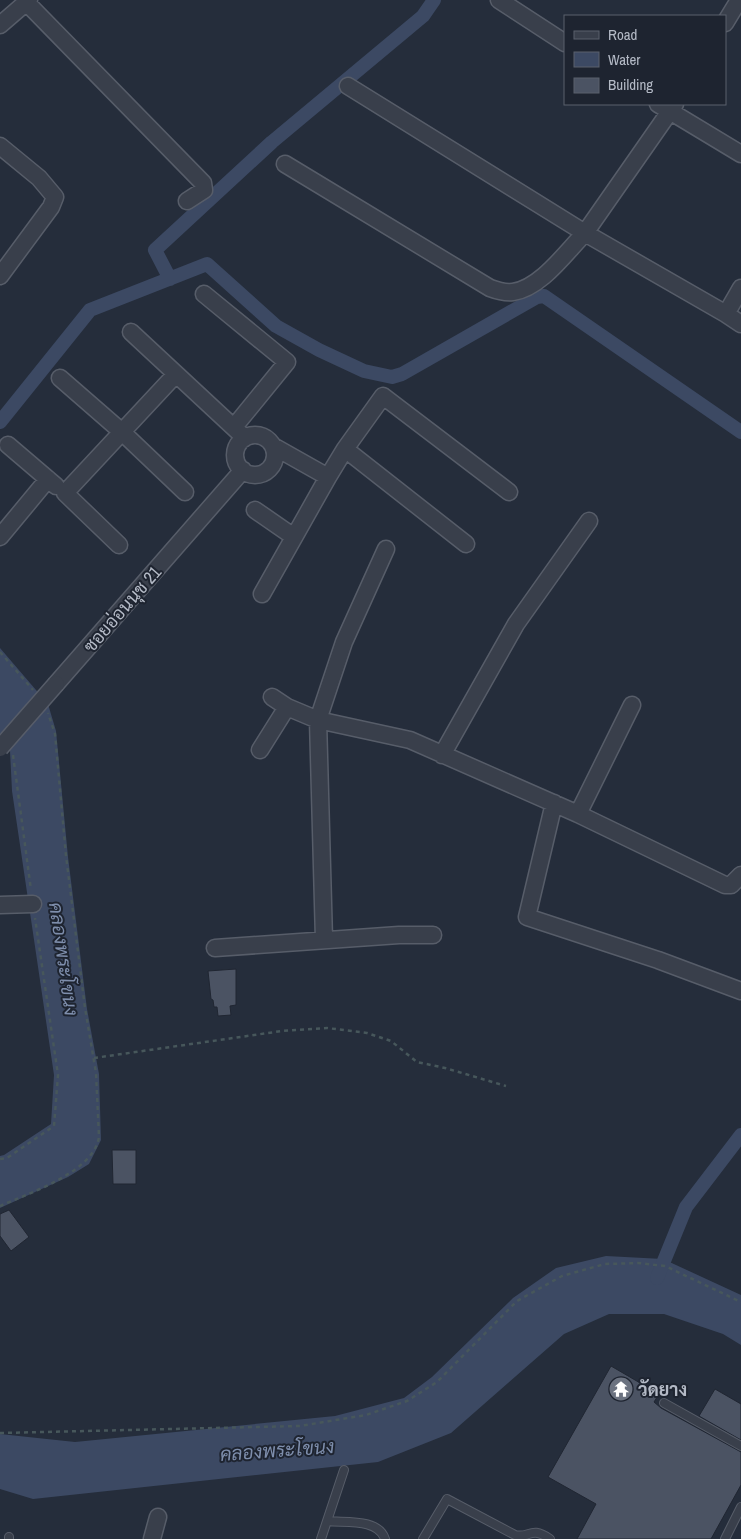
<svg xmlns="http://www.w3.org/2000/svg" width="741" height="1539" font-family="'Archivo Narrow',Sarabun,sans-serif">
  <style>
    .water { fill: #3c4963 }
    .lines { fill: none; stroke-linecap: round; stroke-linejoin: round }
    .canal { stroke: #3c4963; stroke-width: 14 }
    .building { fill: #4b5363; stroke: #202632 }
    .lane-casing { stroke: #575d69; stroke-width: 10 }
    .street-casing { stroke: #575d69; stroke-width: 19 }
    .path { stroke: #47575b; stroke-width: 2.5; stroke-dasharray: 4 4; stroke-linecap: butt }
    .lane { stroke: #393f4b; stroke-width: 8 }
    .street { stroke: #393f4b; stroke-width: 16 }
    .street-bridge-casing { stroke: #575d69; stroke-width: 19; stroke-linecap: butt }
    .street-bridge { stroke: #393f4b; stroke-width: 16 }
    .labels { text-anchor: middle; dominant-baseline: central; stroke-width: 4; stroke-linejoin: round; paint-order: stroke }
    .street-label { font-size: 18px; fill: #b4bac6; stroke: #1e2430 }
    .poi-label { font-size: 18px; font-weight: bold; fill: #b4bac6; stroke: #1e2430; text-anchor: start }
    .water-label { font-size: 19px; font-style: italic; fill: #7e8eac; stroke: #1e2430 }
  </style>
  <rect width="100%" height="100%" fill="#252d3b"/>
  <path class="water" d="M0 648 48 704 56 731 68 857 87 1009 99 1074 101 1140 89 1164 68 1177 0 1208V1156L4 1155 51 1124 54 1075 12 791 10 751 0 735Z
    M606 1256 663 1259 741 1295V1345L723 1334 664 1314H609L564 1334 451 1433 378 1462 33 1499 0 1489V1434L75 1442 335 1416 404 1398 432 1377 513 1298 556 1268Z"/>
  <g class="lines">
    <path class="canal" d="M170 279 155 250 272 142 423 16 434 0
      M0 422 90 310 207 264 276 326 319 350 364 371 392 377 402 374 537 297 544 296 741 432
      M657 1278 686 1207 741 1135"/>
  </g>
  <path class="building" d="M236 969V1005L230 1006 231 1015 218 1016 217 1007H214L213 1000 211 999 208 971Z
    M112 1150H136V1184H113Z
    M9 1210 29 1237 11 1251 0 1236V1214Z
    M611 1366 659 1394 654 1402 661 1408 741 1452V1485L711 1539H577L596 1504 548 1477Z
    M715 1389 741 1404V1440L699 1416Z"/>
  <g class="lines">
    <defs>
      <path id="lane" d="M664 1403 741 1446
        M328 1521C345 1523 378 1518 385 1539
        M9 1537V1539
        M321 1539 344 1470
        M423 1539 447 1499 515 1535C530 1539 530 1525 550 1539
        M725 1539 741 1507"/>
      <path id="street" d="M499 0 565 43
        M26 2 203 183 204 190 187 201
        M725 23 739 0
        M0 25 29 0
        M348 86 585 233 675 104
        M658 104 741 154
        M0 146 39 178 55 197 51 207 0 276
        M285 164 490 288C498 291 505 293 513 292 541 288 566 252 585 233L726 314 741 324
        M204 294 287 362 234 427
        M726 314 741 288
        M131 332 245 438
        M60 378 122 432 185 492
        M235 455a20 20 0 1 1 40 0a20 20 0 1 1-40 0Z
        M8 445 56 486
        M273 446 328 477 345 449 383 396 509 492
        M345 449 466 544
        M255 510 294 537
        M0 537 48 479
        M119 545 65 493 176 374
        M262 594 328 477
        M56 684 243 470
        M272 697 287 707 318 720 410 740 578 814 725 885H731L741 875
        M260 750 287 707
        M442 755 516 624 589 521
        M554 803 527 917 658 960 741 991
        M578 814 632 705
        M0 905 33 904
        M324 940 318 720 344 642 386 549
        M215 948 399 935H433
        M152 1539 158 1517"/>
    </defs>
    <use href="#lane" class="lane-casing"/>
    <use href="#street" class="street-casing"/>
    <path class="path" d="M0 652 33 690
      M13 755 31 890
      M94 1058 282 1031 327 1028 367 1033 391 1041 417 1062 445 1068 506 1086
      M0 1159 7 1158 54 1126 58 1075 35 918
      M0 1206C29 1193 94 1172 99 1137L96 1073 85 1008 66 856 55 734 48 713
      M0 1433 300 1426 366 1415 407 1401 437 1382 517 1301 562 1276 605 1264 638 1263 665 1266 741 1302"/>
    <use href="#lane" class="lane"/>
    <use href="#street" class="street"/>
    <defs>
      <path id="street-bridge" d="M0 748 56 684"/>
    </defs>
    <use href="#street-bridge" class="street-bridge-casing"/>
    <use href="#street-bridge" class="street-bridge"/>
  </g>
  <defs>
    <symbol id="temple-disc" viewBox="-11 -11 22 22"><circle r="9.5" fill="#6b7280" stroke="#1e2430"/><path d="M0-6L5-2H3V0L6.5 2.5H4V6H1.5V3h-3V6H-4V2.5H-6.5L-3 0V-2H-5Z" fill="#fff"/></symbol>
  </defs>
  <g fill-rule="evenodd">
    <use href="#temple-disc" x="607" y="1375" width="28" height="28"/>
  </g>
  <g class="labels">
    <g class="street-label">
      <text transform="translate(122 609) rotate(-49)">ซอยอ่อนนุช 21</text>
    </g>
    <g class="poi-label">
      <text x="638" y="1389">วัดยาง</text>
    </g>
    <g class="water-label">
      <text transform="translate(64 959) rotate(82)">คลองพระโขนง</text>
      <text transform="translate(277 1450) rotate(-4)">คลองพระโขนง</text>
    </g>
  </g>
  <rect x="564" y="15" width="162" height="90" fill="#1e2430" stroke="#5a606c"/>
  <rect x="574" y="31" width="25" height="8" fill="#393f4b" stroke="#5a606c"/>
  <text x="608" y="40" font-size="15" fill="#b4bac6">Road</text>
  <rect x="574" y="52" width="25" height="15" fill="#3c4963" stroke="#5a606c"/>
  <text x="608" y="65" font-size="15" fill="#b4bac6">Water</text>
  <rect x="574" y="78" width="25" height="15" fill="#4b5363" stroke="#5a606c"/>
  <text x="608" y="90" font-size="15" fill="#b4bac6">Building</text>
</svg>
